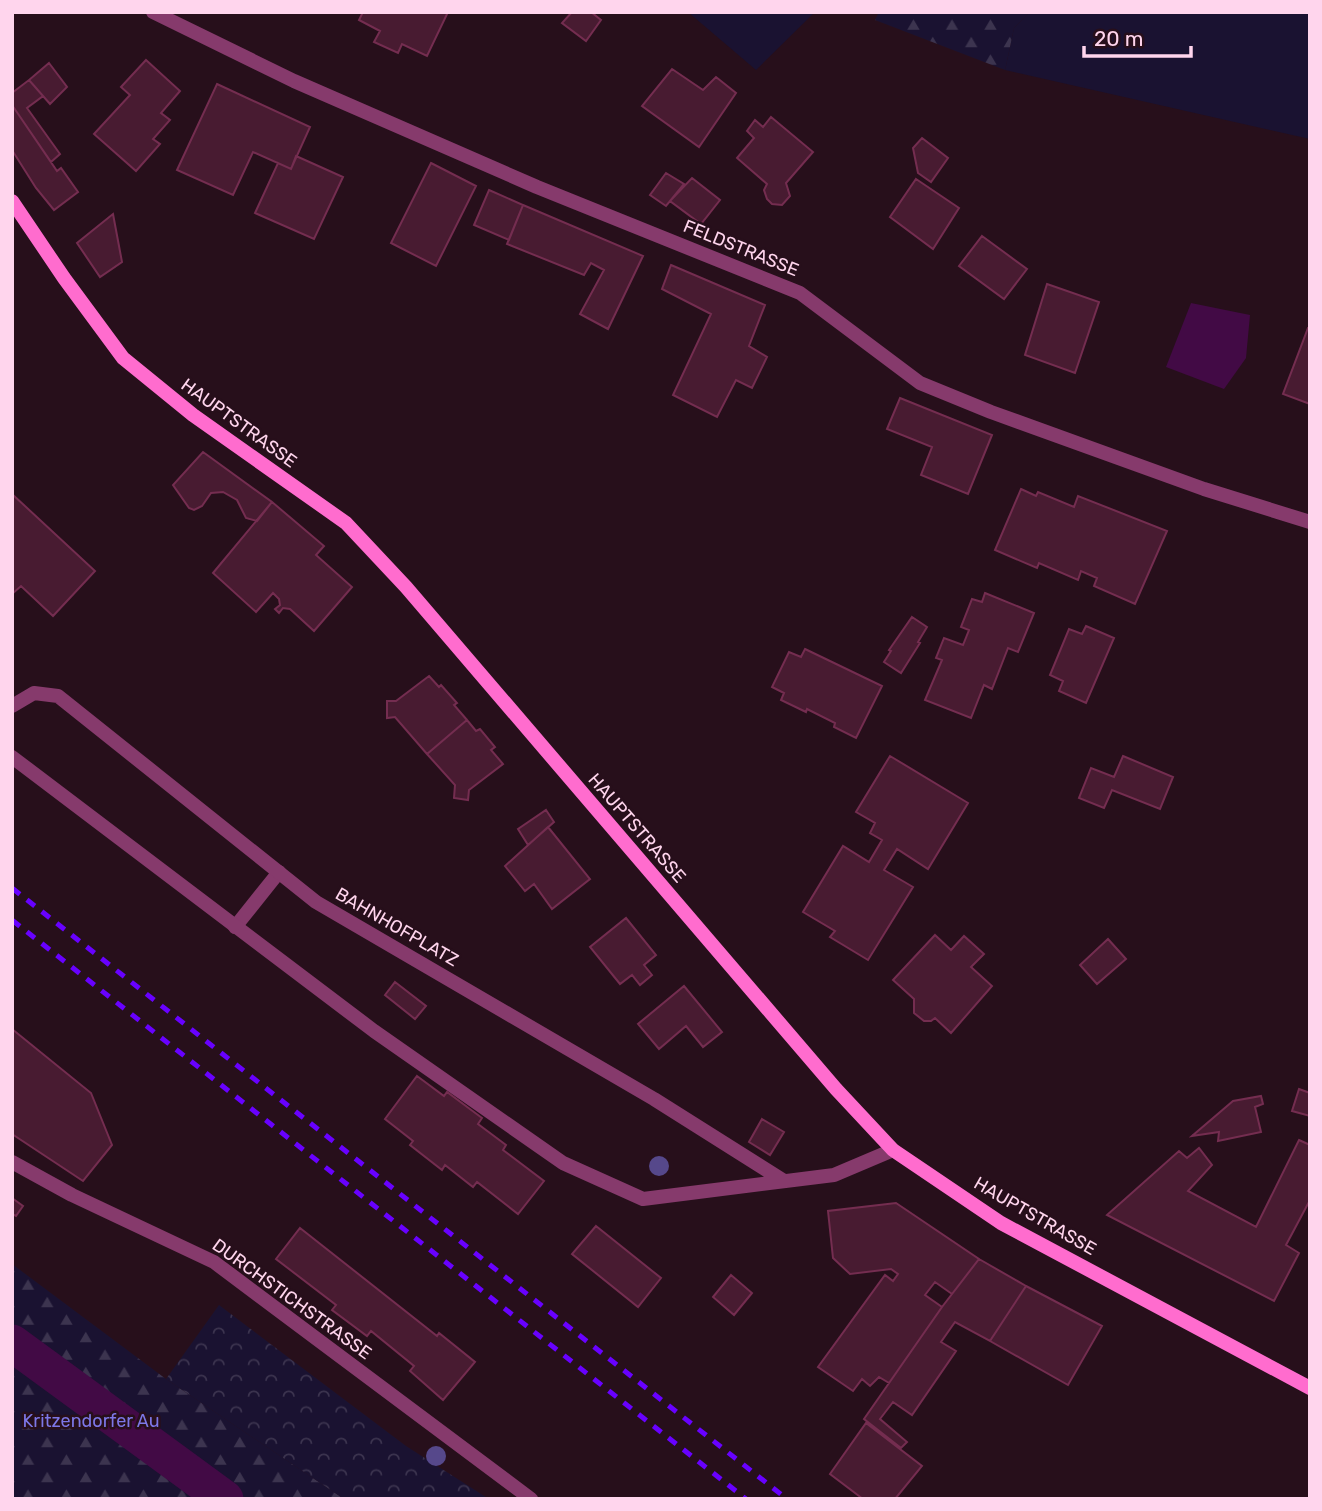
<svg xmlns="http://www.w3.org/2000/svg" width="1322" height="1511" font-family="Rubik,sans-serif">
  <style>
    .grass { fill: #1a1231 }
    .forest { fill: url(#forest-firs) }
    .park { fill: url(#park-crowns) }
    .water { fill: #420a45 }
    .lines { fill: none; stroke-linecap: round; stroke-linejoin: round }
    .canal { stroke: #420a45; stroke-width: 37 }
    .building { fill: #481b31; stroke: #742d50; stroke-width: 2 }
    .lane { stroke: #863a6c; stroke-width: 14 }
    .street { stroke: #863a6c; stroke-width: 14 }
    .secondary { stroke: #ff6cce; stroke-width: 14 }
    .rail { stroke: #6801ff; stroke-width: 5; stroke-dasharray: 10 9; stroke-linecap: butt }
    .tree { fill: #56488b }
    .labels { text-anchor: middle; dominant-baseline: central; stroke-width: 5; stroke-linejoin: round; paint-order: stroke }
    .street-label { font-size: 18px; fill: #ffd5ed; stroke: #270f1b }
    .park-label { font-size: 18px; fill: #7d77e6; stroke: #270f1b }
  </style>
  <defs>
    <pattern id="forest-firs" width="22" height="20" patternUnits="userSpaceOnUse" patternTransform="scale(1.75)"><rect width="22" height="20" fill="#1a1231"/><path d="M5 1l3.5 6h-7zM16 11l3.5 6h-7z" fill="#3c344f"/></pattern>
    <pattern id="park-crowns" width="20" height="18" patternUnits="userSpaceOnUse" patternTransform="scale(1.75)"><rect width="20" height="18" fill="#1a1231"/><path d="M2 6a3 3 0 1 1 6 0M12 15a3 3 0 1 1 6 0" fill="none" stroke="#3c344f"/></pattern>
  </defs>
  <rect width="100%" height="100%" fill="#270f1b"/>
  <path class="grass" d="M688 12H815L756 70Z
    M1030 12H1310V139L1005 70 1014 28Z"/>
  <path class="forest" d="M879 12H1030L1014 28 1005 70 875 20Z
    M12 1264 166 1379 344 1499H12Z"/>
  <path class="park" d="M219 1305 406 1446 489 1499H344L166 1379Z"/>
  <path class="water" d="M1191 303 1250 315 1246 358 1224 389 1166 367Z"/>
  <g class="lines">
    <path class="canal" d="M12 1343 225 1499"/>
  </g>
  <path class="building" d="M363 12H448L427 56 402 44 398 53 374 42 380 31 359 20Z
    M572 12H591L601 20 586 41 562 23Z
    M146 60 180 91 161 113 170 120 153 139 160 144 136 171 94 134 130 95 121 87Z
    M49 63 67 87 50 104 29 80Z
    M672 69 703 90 716 77 736 93 699 147 642 106Z
    M29 80 43 96 27 108 60 154 51 162 12 105V93Z
    M217 84 310 127 291 169 253 152 233 195 177 170Z
    M12 105 57 171 61 168 78 192 54 210 36 188 12 150Z
    M771 117 813 152 786 183 790 196 782 205 772 204 767 199 764 190 767 184 737 158 754 138 747 131 755 120 763 127Z
    M922 138 948 158 931 182 918 173 913 148Z
    M296 156 343 177 314 239 255 213 278 163 291 169Z
    M431 163 476 186 436 266 391 243Z
    M666 173 684 184 666 206 650 195Z
    M692 178 720 200 701 224 670 201Z
    M916 179 959 208 933 249 890 217Z
    M489 190 523 205 509 240 474 225Z
    M523 205 643 256 608 329 580 314 604 270 591 263 584 275 507 244Z
    M113 214 122 262 100 277 77 243Z
    M982 236 1027 269 1004 299 959 266Z
    M671 265 765 305 749 346 767 357 752 388 736 380 717 417 673 395 711 314 662 289Z
    M1047 284 1099 302 1075 373 1025 355Z
    M1308 328H1310V404L1283 394Z
    M900 398 992 435 968 494 921 475 932 447 887 429Z
    M203 452 272 502 257 521 246 518 237 500 223 492 211 493 202 506 194 510 189 508 173 485Z
    M1021 489 1036 496 1038 492 1074 507 1078 496 1167 531 1135 604 1094 586 1097 578 1081 571 1078 580 1039 563 1037 568 995 550Z
    M12 494 95 571 53 616 21 586 12 594Z
    M272 502 324 546 316 555 352 587 314 631 290 609 283 608 279 613 275 609 280 605 279 599 273 593 256 612 213 573Z
    M985 593 1034 613 1018 652 1008 648 992 689 984 685 971 718 925 700 942 660 936 658 944 638 963 645 969 630 961 627 972 599 982 602Z
    M912 617 927 627 918 642 920 643 901 673 884 662 891 651 889 650Z
    M1086 626 1114 638 1086 703 1059 691 1063 681 1050 675 1069 629 1082 634Z
    M805 649 882 686 856 738 834 727 835 723 807 709 806 712 781 700 784 693 772 687 789 652 801 657Z
    M429 676 439 687 441 685 457 703 454 705 467 720 427 754 395 717 387 718V701H396Z
    M467 720 476 731 480 729 495 747 491 750 503 764 469 790 468 800 454 798 455 785 427 754Z
    M890 756 968 803 928 869 897 849 884 870 913 887 868 960 830 937 835 931 803 912 843 846 869 862 882 840 870 833 875 823 856 812Z
    M1123 756 1173 777 1160 809 1112 790 1104 808 1079 798 1091 768 1114 777Z
    M546 810 554 822 528 845 518 829Z
    M548 827 590 879 552 909 534 884 525 891 505 866Z
    M626 918 656 955 644 965 652 975 640 985 632 975 620 984 590 947Z
    M935 935 951 950 964 936 984 954 971 967 992 986 951 1033 935 1018 931 1021H924L914 1013V999L893 980Z
    M1108 939 1126 959 1097 984 1080 965Z
    M395 982 426 1006 415 1019 385 995Z
    M684 986 722 1032 703 1047 686 1026 659 1049 638 1024Z
    M12 1029 91 1093 112 1145 83 1181 12 1134Z
    M417 1076 444 1096 447 1092 482 1118 478 1124 506 1145 503 1150 544 1181 518 1214 477 1182 473 1187 445 1165 442 1170 410 1145 413 1141 385 1119Z
    M1299 1089 1310 1093V1116L1292 1111Z
    M1261 1096 1263 1104 1255 1107 1261 1132 1218 1141 1219 1132 1192 1136 1233 1101Z
    M762 1119 784 1132 770 1155 749 1142Z
    M1299 1140 1310 1145V1200L1286 1245 1299 1253 1274 1301 1107 1215 1179 1151 1187 1158 1199 1148 1212 1165 1188 1191 1256 1227Z
    M12 1198 23 1206 16 1216 12 1214Z
    M896 1203 979 1259 952 1294 935 1282 925 1295 942 1307 889 1383 879 1377 870 1386 862 1379 853 1391 818 1367 885 1275 893 1281 898 1274 891 1269 850 1274 833 1258 828 1211Z
    M596 1226 661 1278 638 1307 572 1254Z
    M300 1228 437 1336 439 1333 475 1362 443 1400 410 1371 414 1366 371 1331 367 1336 332 1310 336 1305 276 1259Z
    M979 1259 1026 1286 990 1341 955 1322 941 1342 956 1351 912 1415 893 1402 880 1419 907 1442 901 1448 864 1419 942 1307Z
    M731 1275 752 1293 734 1315 713 1297Z
    M1026 1286 1102 1326 1068 1385 990 1341Z
    M866 1423 922 1466 895 1499H863L830 1474Z"/>
  <g class="lines">
    <path class="lane" d="M235 927 279 872"/>
    <path class="street" d="M153 12 294 81 537 187 800 293 920 383 991 412 1204 489 1310 522
      M12 706 34 693 58 696 316 902 654 1099 784 1181
      M12 757 374 1031 563 1163 643 1199 834 1175 893 1150
      M12 1162 72 1195 214 1262 531 1499"/>
    <path class="secondary" d="M12 201 64 278 123 358 193 415 346 523 406 587 836 1089 893 1150 1001 1223 1310 1388"/>
    <path class="rail" d="M12 888 787 1499
      M12 920 746 1499"/>
  </g>
  <g class="tree">
    <circle cx="659" cy="1166" r="10"/>
    <circle cx="436" cy="1456" r="10"/>
  </g>
  <g class="labels">
    <g class="street-label">
      <text transform="translate(741 248) rotate(22)">FELDSTRASSE</text>
      <text transform="translate(239 423) rotate(36)">HAUPTSTRASSE</text>
      <text transform="translate(637 828) rotate(49)">HAUPTSTRASSE</text>
      <text transform="translate(397 927) rotate(30)">BAHNHOFPLATZ</text>
      <text transform="translate(1035 1216) rotate(30)">HAUPTSTRASSE</text>
      <text transform="translate(292 1299) rotate(36)">DURCHSTICHSTRASSE</text>
    </g>
    <g class="park-label">
      <text x="91" y="1421">Kritzendorfer Au</text>
    </g>
  </g>
  <rect width="1322" height="1511" fill="none" stroke="#ffd5ed" stroke-width="28"/>
  <path d="M1084 46v10h107v-10" fill="none" stroke="#ffd5ed" stroke-width="3.5"/>
  <text x="1094" y="46" font-size="21" fill="#ffd5ed" stroke="#270f1b" stroke-width="5" paint-order="stroke">20 m</text>
</svg>
